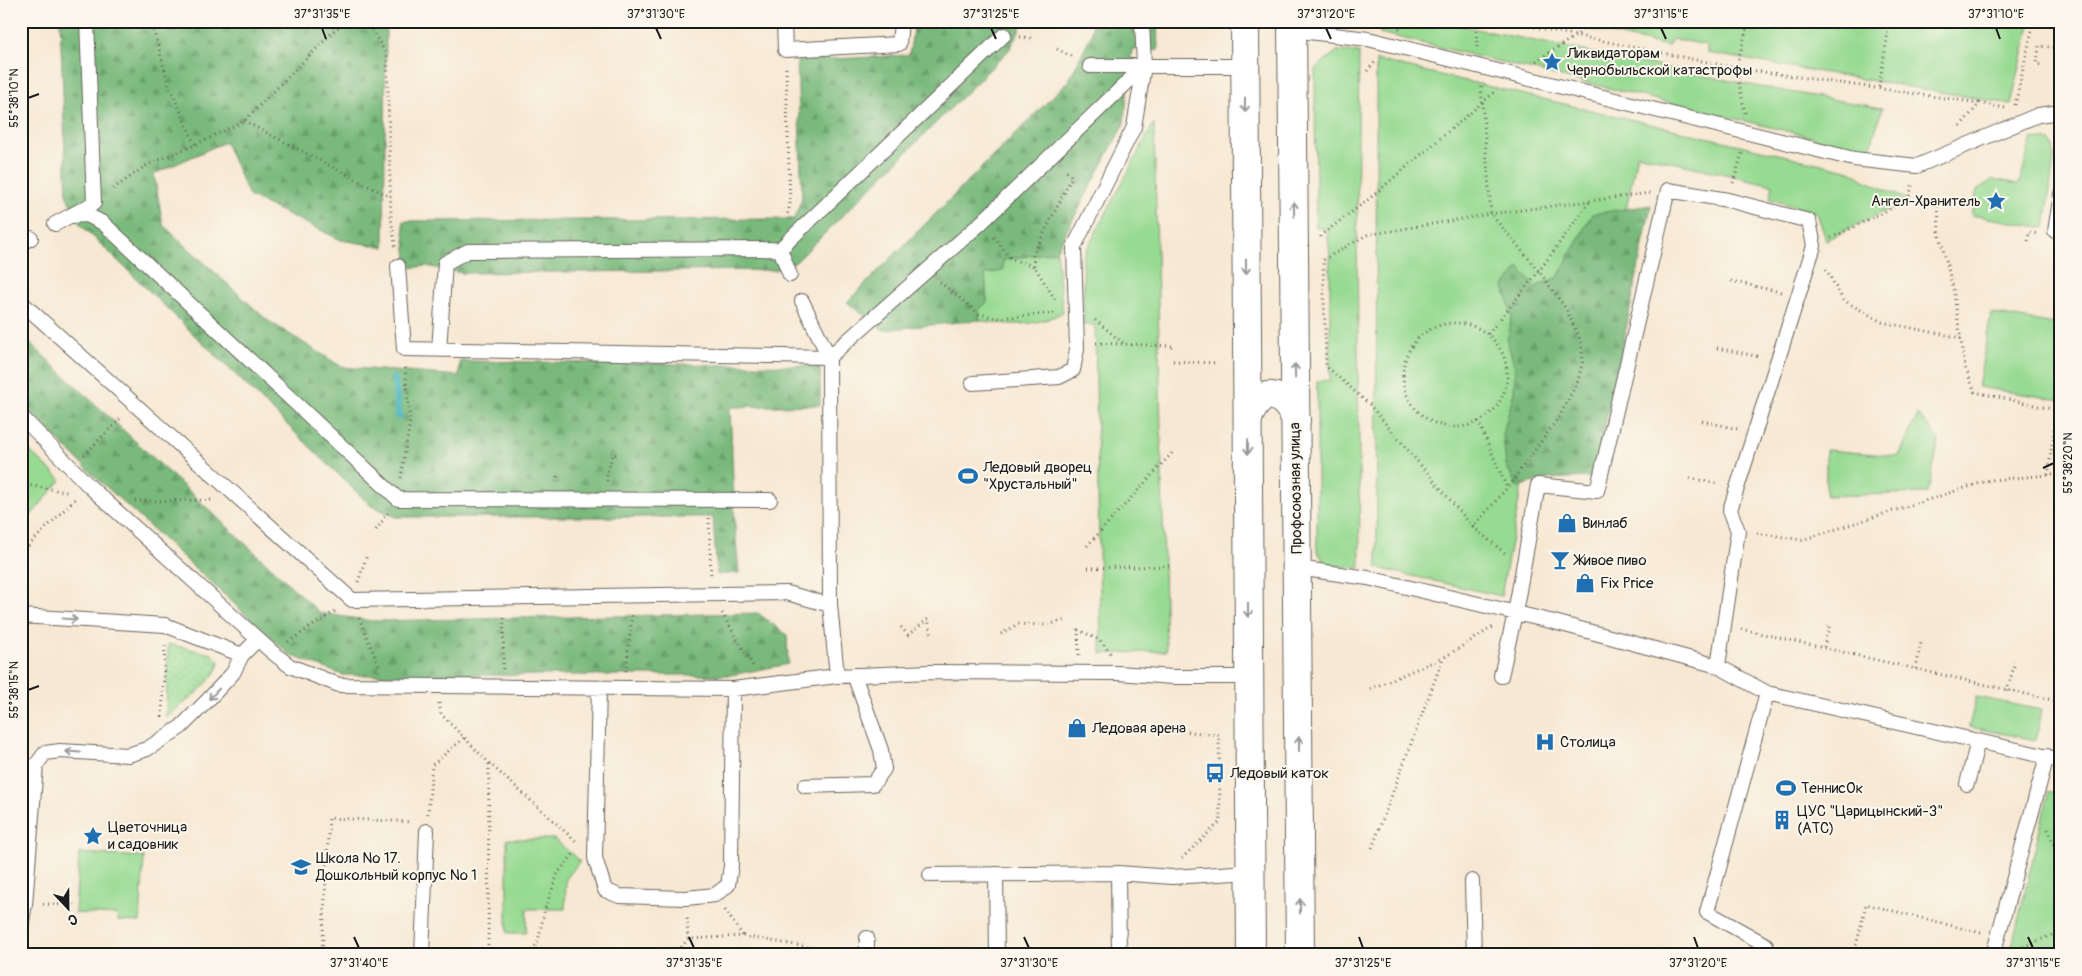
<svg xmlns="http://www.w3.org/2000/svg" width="2082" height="976" font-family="Pangolin,sans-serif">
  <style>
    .green { fill: #97da92; stroke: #5a7b57 }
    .forest { fill: url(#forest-firs); stroke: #4a6b4c }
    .garden { fill: url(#garden-dots); stroke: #5a7b57 }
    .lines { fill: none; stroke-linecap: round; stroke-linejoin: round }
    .stream { stroke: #47b6c0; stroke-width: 7 }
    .lane-casing { stroke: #69635c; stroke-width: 16 }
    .street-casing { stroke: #69635c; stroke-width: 30 }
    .primary-casing { stroke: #69635c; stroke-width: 30 }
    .path { stroke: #69635c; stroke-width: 3; stroke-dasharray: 1 4; stroke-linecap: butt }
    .lane { stroke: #fff; stroke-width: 14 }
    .street { stroke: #fff; stroke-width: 28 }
    .primary { stroke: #fff; stroke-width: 28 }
    .oneway { stroke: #999 }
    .ticks { fill: none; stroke: #1c1c1c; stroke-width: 2 }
    .labels { text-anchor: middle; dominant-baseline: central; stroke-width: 4; stroke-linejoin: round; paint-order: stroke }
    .poi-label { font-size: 15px; fill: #1c1c1c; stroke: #fbf7ec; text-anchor: start }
    .street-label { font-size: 15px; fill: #1c1c1c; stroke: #fbf7ec }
    .neatline { fill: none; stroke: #1c1c1c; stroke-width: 2 }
    .ticks-label { font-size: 12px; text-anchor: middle; fill: #1c1c1c }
  </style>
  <defs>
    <pattern id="forest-firs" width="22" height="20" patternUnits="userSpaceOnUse" patternTransform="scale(1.25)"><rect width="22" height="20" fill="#79ba7c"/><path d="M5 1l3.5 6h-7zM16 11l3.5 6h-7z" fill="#689f6b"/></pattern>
    <pattern id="garden-dots" width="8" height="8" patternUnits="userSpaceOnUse" patternTransform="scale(1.25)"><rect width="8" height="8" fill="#97da92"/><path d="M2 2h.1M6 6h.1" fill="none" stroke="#82ba7d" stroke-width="1.8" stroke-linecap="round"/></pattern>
  </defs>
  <rect width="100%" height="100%" fill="#fbf7ec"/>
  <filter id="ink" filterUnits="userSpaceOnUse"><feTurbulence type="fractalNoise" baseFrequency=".02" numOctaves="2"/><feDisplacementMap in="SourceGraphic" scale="10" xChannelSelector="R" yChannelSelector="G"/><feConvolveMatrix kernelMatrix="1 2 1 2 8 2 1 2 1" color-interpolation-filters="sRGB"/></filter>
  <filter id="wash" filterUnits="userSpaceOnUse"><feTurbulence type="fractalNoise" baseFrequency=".0096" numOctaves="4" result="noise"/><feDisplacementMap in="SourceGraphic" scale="20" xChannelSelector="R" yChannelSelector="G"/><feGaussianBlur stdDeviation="1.12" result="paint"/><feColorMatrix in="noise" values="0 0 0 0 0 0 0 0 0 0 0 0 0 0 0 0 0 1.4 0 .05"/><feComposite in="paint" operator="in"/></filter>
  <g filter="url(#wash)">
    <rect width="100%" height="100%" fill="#f7e8d3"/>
    <path class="green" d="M1380 21H1437L1761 87 1882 108 1871 146 1857 148 1380 33Z
      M1550 21H2031L2011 104 1707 53V45L1672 39 1668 46Z
      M1337 51 1359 52 1357 226 1360 568 1327 565 1317 551V381L1330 380V255L1327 230 1316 227 1315 69Z
      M1376 60 1851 171 1864 180 1908 200 1826 240 1817 213 1770 199 1773 185 1637 154 1613 277 1524 474 1501 596 1377 568Z
      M1154 123 1166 651 1101 654 1095 325H1084L1083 256Z
      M2032 138 2048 140 2053 144 2054 159 2045 228 1971 215 1977 190 1993 179 2019 184Z
      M1056 251 1063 312C1037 327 1007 326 979 320V310L987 302 985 274 1002 260Z
      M1991 313 2061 325V400L1978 387Z
      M1918 414 1939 440 1928 493 1826 496V450L1899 456Z
      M21 443 61 480 21 527Z
      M1976 697 2042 710 2036 740 1969 727Z
      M2049 791 2061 795V955H2034L2011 950Z
      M507 839H554L580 861 566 879 565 909H527L526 933H507Z
      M79 853 144 857 140 922 118 921V915L75 913Z"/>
    <path class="forest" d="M60 21H187L188 25 356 28 386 26 384 247 341 240 249 196 225 142 154 174 163 225 267 320 342 367 459 376 460 361 820 366V405L730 407 735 528 739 573 717 575 713 517H396L370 505 80 224 67 197Z
      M915 21H1021V27L1009 50 797 261 775 270 462 273 426 266 408 268 403 221 794 219 802 198 797 61 909 55Z
      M1092 21H1157L1158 50 1132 49 1124 124 1056 251 1003 260V271L985 274 987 302 979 310V320L883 330 847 302 1069 80 1092 33Z
      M1651 205 1622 349 1593 477 1545 479 1517 487 1506 465 1503 434 1514 392 1515 367 1507 341 1512 316 1504 286 1519 267 1535 287 1558 277 1592 214Z
      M21 335 320 613 372 621 758 613 787 635 788 664 731 675H343L290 655 89 471 21 402Z"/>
    <path class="garden" d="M168 644 212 654 219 661C219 679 180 706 166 717Z"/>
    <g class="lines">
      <path class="stream" d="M394 378 399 417"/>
    </g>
  </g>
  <g filter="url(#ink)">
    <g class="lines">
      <defs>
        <path id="lane" d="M784 21 785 50 899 44 901 21
          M1292 30 1368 39 1854 159 1917 166 2038 115 2061 112
          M1090 66H1245
          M2061 194 2055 231 2061 232
          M71 216 87 215 103 223 398 499 770 500
          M55 224 94 203 87 21
          M21 243 31 238
          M780 249 790 275
          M398 266 404 349 829 357 802 301
          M21 302 352 600 787 593 830 605
          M439 350 445 263 468 251 780 249 1004 35
          M973 383 1059 377 1073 370 1077 349 1074 247 1134 127 1144 66 1142 21
          M21 416 89 486 272 652 290 666 339 685 733 689 837 676 930 672 1118 673 1173 677H1248
          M1297 568 1368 578 1554 622 1718 666 1767 693 2061 760
          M21 616 165 625 242 655
          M837 676 830 605 829 357 982 222 1144 66
          M1501 676 1515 613 1538 485 1597 491 1668 190 1728 200 1809 221 1814 246 1730 510 1738 531 1718 666
          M599 688 595 858 605 890 619 896 686 898 715 895 728 885 731 866 733 689
          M1967 784 1978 741
          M805 786 873 784 884 769 881 750 854 675
          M1118 873 1119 955
          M996 874 997 955
          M930 875 1118 873 1172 877 1250 872
          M1472 881 1474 955
          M21 927 25 904 36 765 45 753 60 751 128 755 147 749 181 727 207 701 233 673 242 655 258 639
          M422 955 427 831
          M867 955V938
          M1766 955V945L1707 912 1767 693
          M1993 955 2047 756"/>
        <path id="street" d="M1248 419C1260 386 1283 390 1296 420"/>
        <path id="primary" d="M1245 21 1251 955
          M1292 21 1300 955"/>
      </defs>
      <use href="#lane" class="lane-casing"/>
      <use href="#street" class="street-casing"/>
      <use href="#primary" class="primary-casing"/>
      <path class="path" d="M151 21 169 85 195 145
        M367 21 387 55 391 218 396 250
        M973 21 986 27
        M1476 21 1477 48
        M1505 21 1736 68 1979 103
        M1399 29 1404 21
        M1020 37 1032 38
        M1057 49 1075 58
        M1536 61 1577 35 1593 21
        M2040 65 2037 64 2039 46 2061 48
        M786 68 790 204 787 216
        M1367 71 1377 60
        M1481 87 1491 214 1539 271 1566 309 1581 341 1583 360 1578 381 1559 417 1507 488 1473 527 1506 554
        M1879 87 1890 21
        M2015 105 2034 21
        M1745 113 1736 68 1749 21
        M244 121 390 197
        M1960 126 1980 103 2005 108
        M1733 183 1743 151
        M113 189 147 165 195 145 244 121 344 21
        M1938 201 1939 233 1953 288 1965 367 1975 392 2061 411
        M994 237 1011 259 1034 266 1056 301
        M1321 237V235L1369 199 1497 90
        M1831 238 1908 200 1913 183
        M2028 241 2029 232 2038 234
        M1034 266 1033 255 1072 177 1064 169
        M1826 269 1843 300 1882 322 1961 338
        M1731 281 1781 292
        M940 282 979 314 997 318 1057 313
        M2059 314 2061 302
        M1095 320 1123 343
        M1403 375a52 52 0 1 1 104 0a52 52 0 1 1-104 0Z
        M1488 334 1539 271 1590 201
        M1096 343 1172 346
        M1717 348 1761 357
        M1173 361 1216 363
        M1478 421 1507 488
        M1702 421 1738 429
        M84 455 122 417
        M2048 475 2058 400
        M401 478 410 421 405 367
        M1690 478 1719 484
        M607 481V473L613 454 617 455
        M557 482V473
        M21 484 67 492
        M135 501 211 500
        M709 518 711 577
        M1473 527 1369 404 1326 366 1323 260 1367 235 1491 214 1650 193
        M376 530 388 513
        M1757 533 1802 540 1990 480 2061 474
        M1087 546 1172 453
        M21 553 76 498
        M1088 568 1170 566
        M358 582 367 555
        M722 613 754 668
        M359 618 380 668
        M901 627 908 635 928 619 931 633
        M1741 629 2061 702
        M1001 634 1018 624 1046 625 1066 620
        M288 642 337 610
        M1824 647 1830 623
        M1079 655 1078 630 1100 640 1111 654
        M503 669 504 616
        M1916 669 1921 643
        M626 671 632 613
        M1370 689 1442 658
        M2007 691 2015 662
        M439 703 441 714 489 763 578 843
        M162 717 165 645
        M1173 730 1219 735 1220 822 1182 858
        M428 814 432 765 465 737
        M2048 829 2061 864
        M1372 848 1443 658 1493 627
        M43 904 75 905
        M725 910 743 936
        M688 939 743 936 819 949 824 955
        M2014 951 2061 931
        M322 955 329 818 411 822
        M488 955 489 763
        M530 955 538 941 545 909 558 873 575 852
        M675 955 688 939 687 915
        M1854 955 1866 904 1981 933"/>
      <use href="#lane" class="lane"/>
      <use href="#street" class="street"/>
      <use href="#primary" class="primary"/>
    </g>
    <defs><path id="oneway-shaft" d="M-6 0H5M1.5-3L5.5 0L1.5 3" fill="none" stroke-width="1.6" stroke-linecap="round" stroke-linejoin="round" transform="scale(1.25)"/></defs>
    <g class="oneway">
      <use href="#oneway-shaft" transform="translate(1245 105) rotate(90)"/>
      <use href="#oneway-shaft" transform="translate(1294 209) rotate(-91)"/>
      <use href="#oneway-shaft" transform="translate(1246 267) rotate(90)"/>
      <use href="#oneway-shaft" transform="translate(1295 371) rotate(-91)"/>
      <use href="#oneway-shaft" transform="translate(1248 447) rotate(90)"/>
      <use href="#oneway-shaft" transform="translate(1248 610) rotate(90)"/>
      <use href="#oneway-shaft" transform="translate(70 619) rotate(4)"/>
      <use href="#oneway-shaft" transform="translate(214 694) rotate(133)"/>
      <use href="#oneway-shaft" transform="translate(1299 744) rotate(-90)"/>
      <use href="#oneway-shaft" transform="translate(73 752) rotate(-176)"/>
      <use href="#oneway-shaft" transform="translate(1300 906) rotate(-90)"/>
    </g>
  </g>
  <path class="ticks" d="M322 28 326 39M656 28 661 39M991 28 996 39M1326 28 1331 39M1661 28 1666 39M1996 28 2000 39M28 98 39 94M2043 468 2054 463M28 690 39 686M354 937 359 948M689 937 694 948M1024 937 1029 948M1359 937 1363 948M1694 937 1698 948M2028 937 2033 948"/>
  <defs>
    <symbol id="sight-bare" viewBox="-9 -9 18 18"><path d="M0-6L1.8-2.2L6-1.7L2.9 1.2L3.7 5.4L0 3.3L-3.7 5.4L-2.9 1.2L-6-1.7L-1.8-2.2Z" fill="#1f6fb2" stroke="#fbf7ec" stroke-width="2.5" paint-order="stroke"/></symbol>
    <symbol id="stadium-bare" viewBox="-9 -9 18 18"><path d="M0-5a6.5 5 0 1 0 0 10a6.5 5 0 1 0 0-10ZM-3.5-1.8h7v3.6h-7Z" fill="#1f6fb2" stroke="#fbf7ec" stroke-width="2.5" paint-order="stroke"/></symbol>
    <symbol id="shop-bare" viewBox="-9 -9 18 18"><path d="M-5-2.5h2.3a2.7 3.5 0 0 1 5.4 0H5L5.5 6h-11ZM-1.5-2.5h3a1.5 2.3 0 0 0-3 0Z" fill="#1f6fb2" stroke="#fbf7ec" stroke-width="2.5" paint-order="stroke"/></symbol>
    <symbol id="bar-bare" viewBox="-9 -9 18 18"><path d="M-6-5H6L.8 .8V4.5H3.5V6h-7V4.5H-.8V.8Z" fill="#1f6fb2" stroke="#fbf7ec" stroke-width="2.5" paint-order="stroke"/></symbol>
    <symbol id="hospital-bare" viewBox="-9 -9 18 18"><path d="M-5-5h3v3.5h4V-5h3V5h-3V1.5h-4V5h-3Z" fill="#1f6fb2" stroke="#fbf7ec" stroke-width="2.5" paint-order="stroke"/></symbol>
    <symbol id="bus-bare" viewBox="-9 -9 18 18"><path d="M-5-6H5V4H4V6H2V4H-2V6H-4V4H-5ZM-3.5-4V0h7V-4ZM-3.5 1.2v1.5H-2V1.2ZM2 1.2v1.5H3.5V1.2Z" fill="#1f6fb2" stroke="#fbf7ec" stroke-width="2.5" paint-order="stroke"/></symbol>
    <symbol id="building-bare" viewBox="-9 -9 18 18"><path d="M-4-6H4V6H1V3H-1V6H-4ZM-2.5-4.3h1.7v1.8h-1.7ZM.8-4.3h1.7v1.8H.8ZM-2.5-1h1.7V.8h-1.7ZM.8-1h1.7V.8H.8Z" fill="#1f6fb2" stroke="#fbf7ec" stroke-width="2.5" paint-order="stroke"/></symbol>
    <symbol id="school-bare" viewBox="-9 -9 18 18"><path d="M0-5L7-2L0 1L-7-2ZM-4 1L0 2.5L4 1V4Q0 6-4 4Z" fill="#1f6fb2" stroke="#fbf7ec" stroke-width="2.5" paint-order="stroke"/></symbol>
  </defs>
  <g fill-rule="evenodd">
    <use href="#sight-bare" x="1538" y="48" width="28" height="28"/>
    <use href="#sight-bare" x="1982" y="187" width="28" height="28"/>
    <use href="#stadium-bare" x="954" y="462" width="28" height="28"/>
    <use href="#shop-bare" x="1553" y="509" width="28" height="28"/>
    <use href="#bar-bare" x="1546" y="546" width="28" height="28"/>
    <use href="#shop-bare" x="1571" y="569" width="28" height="28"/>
    <use href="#shop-bare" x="1063" y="714" width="28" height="28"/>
    <use href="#hospital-bare" x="1531" y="728" width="28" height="28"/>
    <use href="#bus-bare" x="1201" y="759" width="28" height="28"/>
    <use href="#stadium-bare" x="1772" y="774" width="28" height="28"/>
    <use href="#building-bare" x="1768" y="806" width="28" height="28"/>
    <use href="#sight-bare" x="79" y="822" width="28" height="28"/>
    <use href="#school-bare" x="287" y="853" width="28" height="28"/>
  </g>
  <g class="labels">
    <g class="poi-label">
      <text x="1567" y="53">Ликвидаторам<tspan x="1567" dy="17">Чернобыльской катастрофы</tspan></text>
      <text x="1981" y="201" text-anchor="end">Ангел-Хранитель</text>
      <text x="983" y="467">Ледовый дворец<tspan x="983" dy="17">"Хрустальный"</tspan></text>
      <text x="1582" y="523">Винлаб</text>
      <text x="1575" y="560">Живое пиво</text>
      <text x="1600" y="583">Fix Price</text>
      <text x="1092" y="728">Ледовая арена</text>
      <text x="1560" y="742">Столица</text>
      <text x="1230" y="773">Ледовый каток</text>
      <text x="1801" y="788">ТеннисОк</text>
      <text x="1797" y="811">ЦУС "Царицынский-3"<tspan x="1797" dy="17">(АТС)</tspan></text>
      <text x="108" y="827">Цветочница<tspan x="108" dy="17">и садовник</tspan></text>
      <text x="316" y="858">Школа № 17.<tspan x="316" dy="17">Дошкольный корпус № 1</tspan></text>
    </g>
    <g class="street-label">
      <text transform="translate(1296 488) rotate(-91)">Профсоюзная улица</text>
    </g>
  </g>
  <rect width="2082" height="976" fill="none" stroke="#fbf7ec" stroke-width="55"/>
  <g transform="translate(68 908) rotate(158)" stroke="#fbf7ec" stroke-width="4" paint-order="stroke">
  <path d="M0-4L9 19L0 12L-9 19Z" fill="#1c1c1c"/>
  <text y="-8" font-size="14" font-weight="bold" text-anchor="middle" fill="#1c1c1c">С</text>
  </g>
  <rect x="28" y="28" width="2026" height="920" class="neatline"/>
  <g class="ticks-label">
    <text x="322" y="18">37°31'35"E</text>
    <text x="656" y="18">37°31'30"E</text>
    <text x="991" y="18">37°31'25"E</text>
    <text x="1326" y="18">37°31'20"E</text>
    <text x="1661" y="18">37°31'15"E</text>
    <text x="1996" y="18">37°31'10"E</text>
    <text transform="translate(14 98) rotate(-90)" y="4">55°38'10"N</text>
    <text transform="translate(2068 463) rotate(-90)" y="4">55°38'20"N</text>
    <text transform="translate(14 690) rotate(-90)" y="4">55°38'15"N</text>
    <text x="359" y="967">37°31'40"E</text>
    <text x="694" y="967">37°31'35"E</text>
    <text x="1029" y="967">37°31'30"E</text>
    <text x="1363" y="967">37°31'25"E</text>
    <text x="1698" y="967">37°31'20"E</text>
    <text x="2033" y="967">37°31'15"E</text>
  </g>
</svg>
